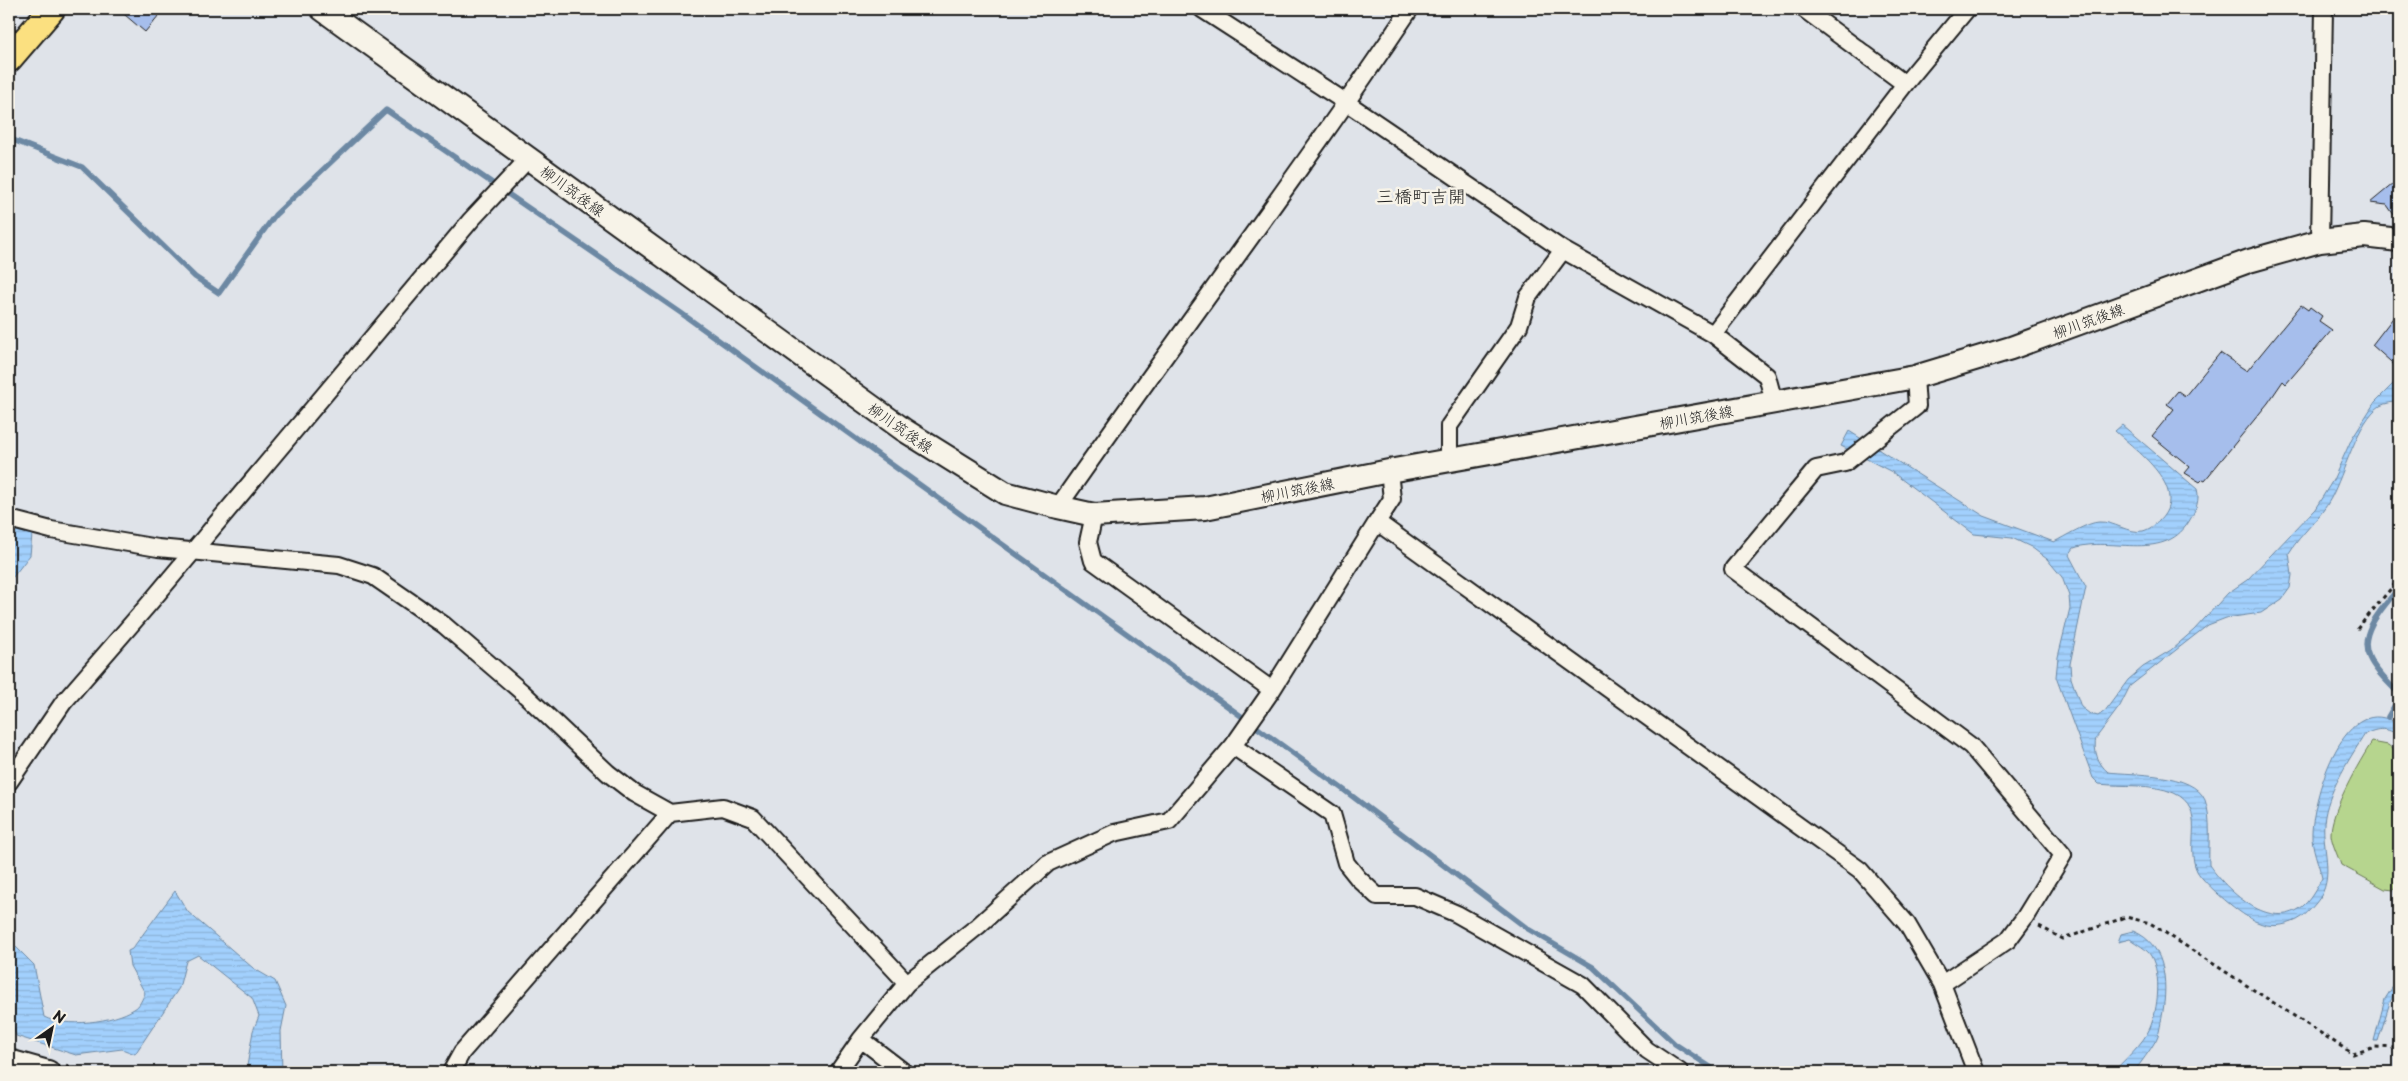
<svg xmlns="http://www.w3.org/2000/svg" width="2408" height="1081" font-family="'Playpen Sans','Klee One',sans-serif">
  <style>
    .grass { fill: #b6d58e; stroke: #697855 }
    .water { fill: url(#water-rules); stroke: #6c88a3 }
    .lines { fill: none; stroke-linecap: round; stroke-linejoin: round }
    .stream { stroke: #6c88a3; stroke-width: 5.5 }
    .building { fill: #a6beec; stroke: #1c1c1c }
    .street-casing { stroke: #1c1c1c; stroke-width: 20 }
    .secondary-casing { stroke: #1c1c1c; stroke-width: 26 }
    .primary-casing { stroke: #1c1c1c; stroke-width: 29 }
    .path { stroke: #1c1c1c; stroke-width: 3; stroke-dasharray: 4 4; stroke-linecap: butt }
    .street { stroke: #f7f3e8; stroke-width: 16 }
    .secondary { stroke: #f7f3e8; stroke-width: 22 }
    .primary { stroke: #fbe080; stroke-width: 25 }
    .labels { text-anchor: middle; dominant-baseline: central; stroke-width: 5; stroke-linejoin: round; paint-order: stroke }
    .street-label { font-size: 15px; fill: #1c1c1c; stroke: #f7f3e8 }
    .quarter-label { font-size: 18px; fill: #1c1c1c; stroke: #f7f3e8 }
  </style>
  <defs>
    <pattern id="water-rules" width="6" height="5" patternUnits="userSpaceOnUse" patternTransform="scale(1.25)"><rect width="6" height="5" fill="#a2d0fd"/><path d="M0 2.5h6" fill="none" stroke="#8bb2d8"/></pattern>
  </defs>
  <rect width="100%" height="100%" fill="#dfe3e9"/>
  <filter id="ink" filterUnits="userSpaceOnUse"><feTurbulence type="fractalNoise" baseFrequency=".02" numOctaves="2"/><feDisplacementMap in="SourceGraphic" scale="10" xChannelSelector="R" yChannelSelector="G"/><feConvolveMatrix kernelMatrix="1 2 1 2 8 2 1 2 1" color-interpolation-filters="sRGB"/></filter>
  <g filter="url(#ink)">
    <path class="grass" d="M2372 742 2388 745 2399 754V884L2394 890 2385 889 2341 865C2338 856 2332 844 2331 835 2330 812 2359 762 2372 742Z"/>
    <path class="water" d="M2399 378V401C2394 402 2385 403 2380 406 2358 420 2344 474 2331 498 2321 518 2301 533 2289 553L2292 575 2290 588 2282 599 2261 613 2226 618 2208 625 2130 686 2120 706 2096 738C2093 750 2098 764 2108 772 2133 775 2193 772 2205 800 2212 819 2208 845 2209 865 2227 890 2266 929 2299 909 2310 902 2316 889 2322 878 2319 864 2311 847 2312 832 2314 794 2345 687 2399 725V736C2387 727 2378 728 2365 734 2350 758 2330 788 2325 816 2319 845 2338 877 2316 903 2310 910 2305 916 2297 920 2284 926 2270 928 2257 922 2243 917 2204 884 2197 871 2184 845 2208 808 2174 793 2151 783 2123 787 2099 784L2093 778 2056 677 2058 657 2070 608 2069 596 2062 577 2047 559 2031 547 2012 538 1974 534 1892 472 1841 446 1849 431 1984 516 2054 542C2064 537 2088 522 2099 522 2114 521 2128 534 2143 531 2151 529 2160 521 2164 515 2185 485 2135 449 2115 431L2122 425 2197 489C2200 500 2196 509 2191 518 2166 565 2112 535 2074 548L2069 555 2086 587 2070 664 2071 678 2081 707 2090 714 2098 716 2105 711 2128 680 2143 667 2171 650 2194 630 2228 593 2247 580 2315 509 2333 480 2352 438 2375 402Z
      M9 529 32 535 30 555 9 582Z
      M175 891 188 912 253 968 275 981 286 1006 281 1031 282 1072H246L253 1031 259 1016 252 998 198 955 186 961 179 988 135 1054 122 1049 76 1055 16 1036 9 1014V940L34 965 44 1017C65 1028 114 1022 134 1009 140 1006 142 999 145 993L130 966 128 951 132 949Z
      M2133 931C2169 945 2168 989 2161 1022 2160 1027 2159 1035 2156 1040 2150 1051 2141 1062 2134 1072H2113C2125 1059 2143 1044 2150 1028 2158 1008 2162 976 2151 956 2147 949 2137 944 2130 939L2118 942 2121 934Z
      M2399 977V985L2390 1002 2378 1041H2374L2385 999Z"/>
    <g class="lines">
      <path class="stream" d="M9 135 13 140 82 167 195 277 219 293 275 215 386 110 681 313 1344 790 1528 929 1593 967 1675 1044 1718 1072
        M2399 588C2385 605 2357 633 2369 657 2375 671 2389 683 2399 694
        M2388 717 2399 698"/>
    </g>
    <path class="building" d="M118 9H164L145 32Z
      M2399 179V222L2387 205 2370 203Z
      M2301 305 2308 310 2310 307 2322 316 2319 321 2332 330 2286 384 2283 381 2268 403 2205 480 2203 479 2200 482 2185 473 2190 467 2152 436 2174 409 2167 404 2178 391 2185 396 2220 353 2247 371Z
      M2399 310V369L2372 345Z"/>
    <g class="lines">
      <defs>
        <path id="street" d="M1202 9 1347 103 1563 250 1713 334 1767 376 1774 402
          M1804 9 1905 84
          M2320 241 2324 9
          M1713 334 1905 84 1967 9
          M1915 377 1917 406 1845 463 1816 469 1733 569 1971 746 2063 855 2025 917 2008 940 1942 984
          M1449 460V426L1519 326 1528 297 1563 250
          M1389 471 1392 499 1377 522 1860 870 1907 924 1942 984 1976 1072
          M1058 507C1174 340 1297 178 1410 9
          M1094 515 1088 542 1093 561 1272 690 1377 522
          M9 519 51 530 158 548 339 565 373 576 444 625 522 692 608 773 634 793 670 813 723 807 753 818 907 983
          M1233 746 1332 814 1346 863 1358 878 1377 896H1415L1457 914 1583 985 1647 1050 1680 1072
          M9 782 63 703 148 605 471 220 529 158
          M861 1039 904 1072
          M451 1072 462 1052 670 813
          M838 1072 861 1039 907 983 978 926 1048 863 1114 833 1169 821 1233 746 1272 690"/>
        <path id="secondary" d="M322 9 904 430 1005 493 1058 507 1094 515 1205 508 1389 471 1915 377 2011 348 2249 261 2320 241 2364 236 2399 240
          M9 1061 48 1072"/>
        <path id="primary" d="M9 59 52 9"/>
      </defs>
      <use href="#street" class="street-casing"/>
      <use href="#secondary" class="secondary-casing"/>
      <use href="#primary" class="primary-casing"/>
      <path class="path" d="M2357 629 2399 579
        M2039 926 2063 939 2126 917 2150 923 2353 1054 2375 1047 2399 1048
        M66 1065 81 1072"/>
      <use href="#street" class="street"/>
      <use href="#secondary" class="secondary"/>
      <use href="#primary" class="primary"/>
    </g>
  </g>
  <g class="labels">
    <g class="street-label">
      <text transform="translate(573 190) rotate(36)">柳川筑後線</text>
      <text transform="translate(2088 320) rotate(-20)">柳川筑後線</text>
      <text transform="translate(1696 416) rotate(-10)">柳川筑後線</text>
      <text transform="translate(901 427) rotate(35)">柳川筑後線</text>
      <text transform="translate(1297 489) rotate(-11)">柳川筑後線</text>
    </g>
    <g class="quarter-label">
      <text x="1421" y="195">三橋町吉開</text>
    </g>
  </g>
  <rect width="2408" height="1081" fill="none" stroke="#f7f3e8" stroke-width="30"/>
  <rect x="15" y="15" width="2378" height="1051" fill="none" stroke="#1c1c1c" stroke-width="2" filter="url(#ink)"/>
  <g transform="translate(52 1028) rotate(33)" stroke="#f7f3e8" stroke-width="4" paint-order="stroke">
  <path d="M0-4L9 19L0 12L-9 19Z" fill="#1c1c1c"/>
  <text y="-8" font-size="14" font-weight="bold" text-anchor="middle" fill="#1c1c1c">N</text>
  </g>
</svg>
